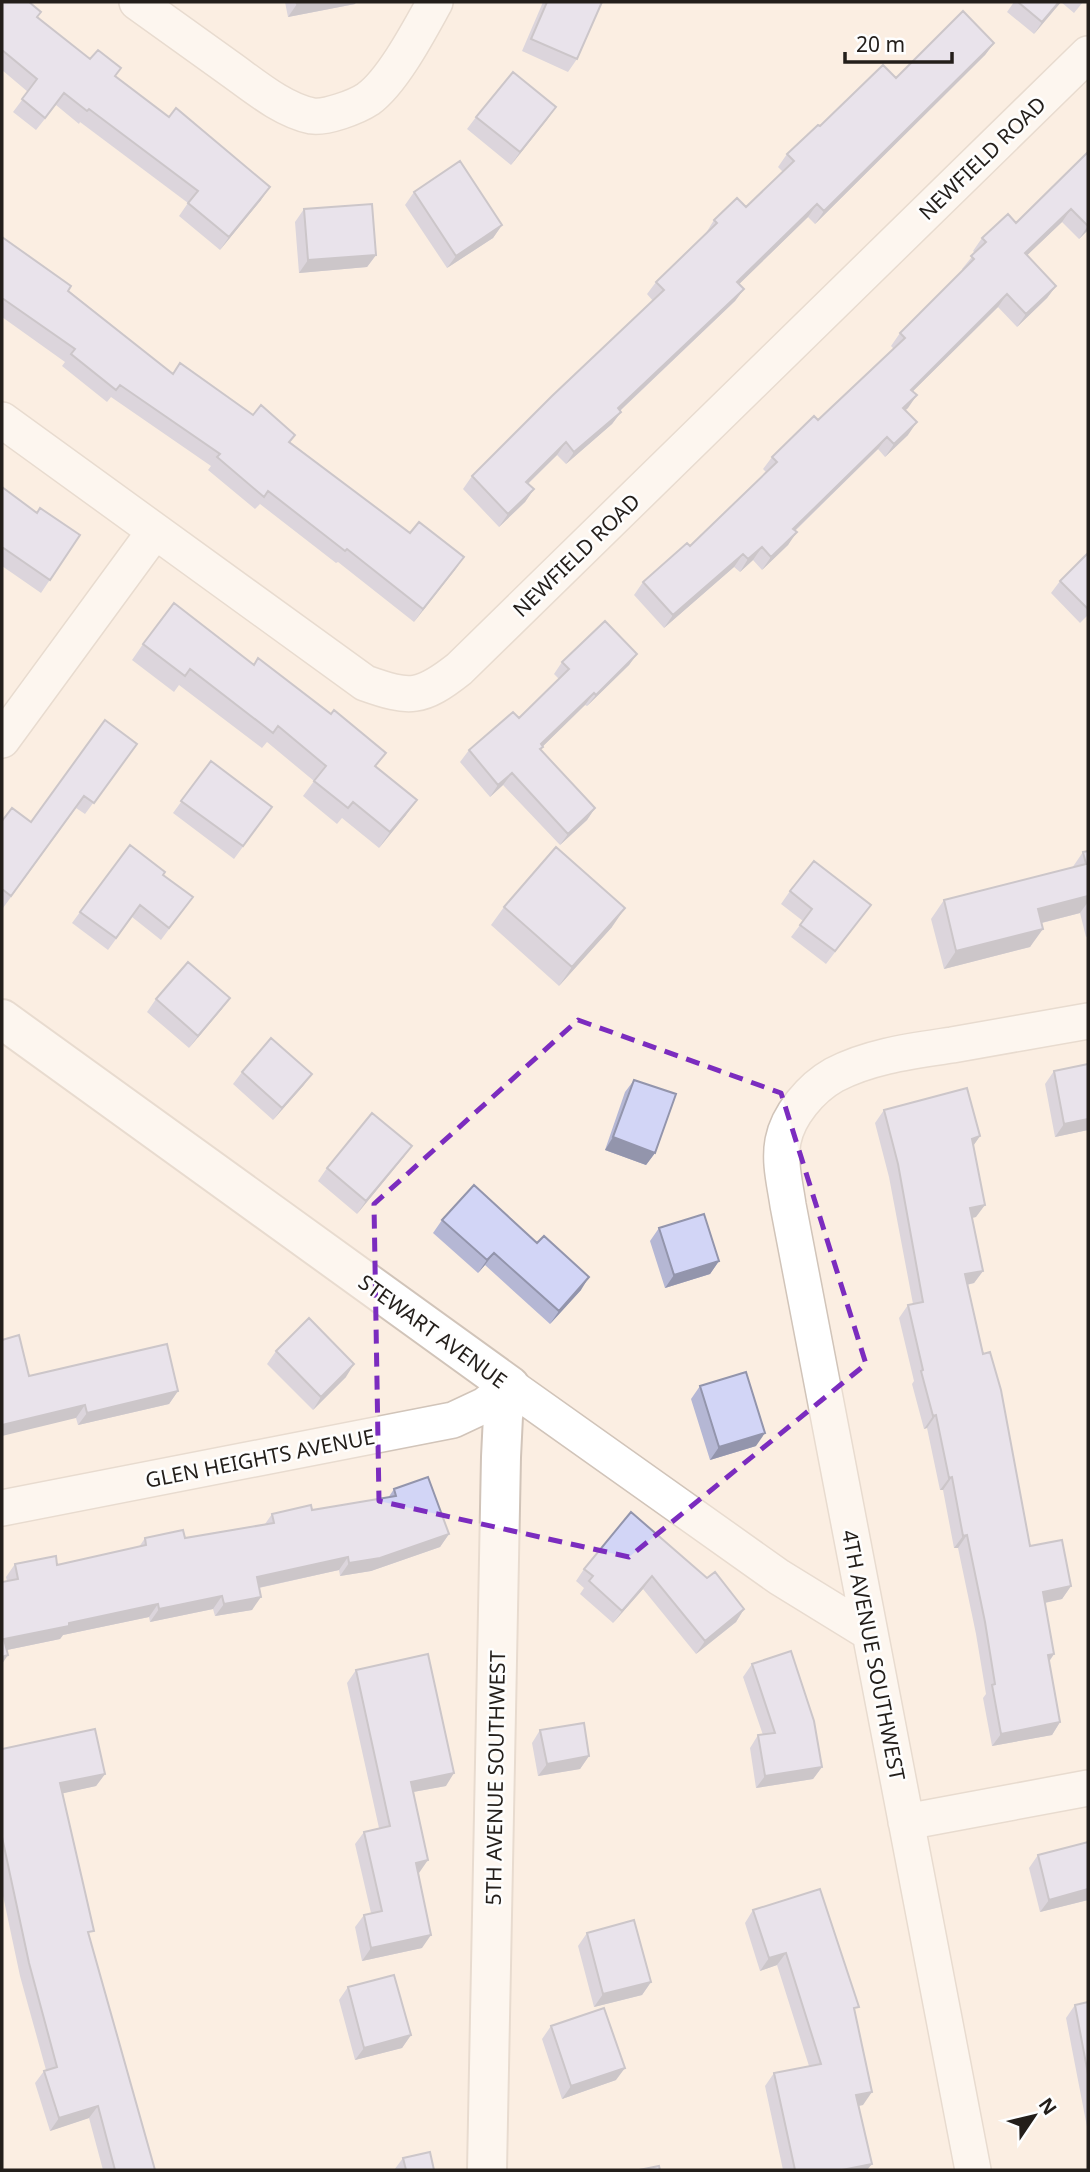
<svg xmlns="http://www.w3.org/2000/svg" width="1090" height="2172" font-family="'Noto Sans',sans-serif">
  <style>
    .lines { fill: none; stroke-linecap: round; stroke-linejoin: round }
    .street-casing { stroke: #d1c4b9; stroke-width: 38 }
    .secondary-casing { stroke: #d1c4b9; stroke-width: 42 }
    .street { stroke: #fff; stroke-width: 35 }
    .secondary { stroke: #fff; stroke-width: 38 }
    .wall { fill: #b5b7d4 }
    .shaded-wall { fill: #9395ac }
    .building { fill: #d2d5f6; stroke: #9395ac; stroke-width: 2 }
    .marked { fill: none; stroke: #7b2cbf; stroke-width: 5; stroke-dasharray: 14 9; stroke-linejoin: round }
    .labels { text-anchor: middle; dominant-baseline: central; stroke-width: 5; stroke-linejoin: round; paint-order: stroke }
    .street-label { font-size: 21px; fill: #231e1a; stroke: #fefefe }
  </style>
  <rect width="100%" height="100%" fill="#fbeee2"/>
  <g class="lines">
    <defs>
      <path id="street" d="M137 2C168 24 198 46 229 68 253 85 282 110 312 116 326 118 356 107 368 99 393 81 420 29 435 2
        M2 420 365 683C410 699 421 699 459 669L1088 54
        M2 740 155 531
        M2 1508 453 1420 485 1405 510 1386 779 1577 870 1633
        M906 1822 1088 1788
        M973 2170 788 1205C785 1184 779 1162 783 1141 788 1115 811 1088 834 1075 870 1056 912 1051 952 1045 997 1037 1043 1029 1088 1021"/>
      <path id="secondary" d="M2 1019 510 1386 503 1416 501 1457 487 2170"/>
    </defs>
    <use href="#street" class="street-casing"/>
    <use href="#secondary" class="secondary-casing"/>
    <use href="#street" class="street"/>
    <use href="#secondary" class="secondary"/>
  </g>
  <path class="wall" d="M2 2 37 17 90 59 115 77 261 200 220 250 179 216 188 203 80 122 79 124 56 105 36 130 13 112 28 92 2 70Z
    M285 2H356L355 4 288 17Z
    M543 2H602L577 59 568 72 522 51Z
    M1014 2H1083L1074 13 1061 2 1034 34 1007 12Z
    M994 43 985 55 815 224 808 217 739 284 744 289 735 301 620 411 621 412 612 424 566 464 557 455 528 484 534 489 525 502 499 527 463 489 472 476 653 301 647 294 656 282 706 233 714 220 746 207 783 172 778 167 787 154 820 126 896 78Z
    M556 107 511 165 467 129 476 117Z
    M1088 152V230L1079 239 1062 222 1027 255 1056 286 1047 298 1017 327 998 307 913 391 908 408 905 410 908 435 885 457 878 449 795 531 788 545 762 570 753 560 740 572 734 567 664 628 634 595 643 582 690 546 766 472 763 469 772 457 818 420 894 349 891 346 900 333 963 270 962 269 975 253 973 251 982 238 1016 223Z
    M414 192 502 225 493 238 447 268 405 205Z
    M304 209 376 255 367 267 299 273 295 222Z
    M2 237 173 374 253 415 295 435 290 442 410 533 464 557 414 622 338 562 336 563 260 504 255 509 208 470 211 466 111 397 107 402 62 366 65 362 2 317Z
    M2 487 37 513 80 535 41 593 2 566Z
    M1088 553V615L1080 623 1051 593 1060 581Z
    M143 644 377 767 406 815 379 848 342 818 337 824 303 796 314 781 267 742 262 748 179 685 174 692 132 660Z
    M637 654 629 665 587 706 585 705 543 746 541 750 595 808 587 820 560 845 503 785 490 797 460 762 469 750 519 718 559 679 554 674 562 662Z
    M137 744 85 814 76 808 3 908 2 907V821L31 822Z
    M211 761 272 807 234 859 173 813Z
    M1088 851V936L1086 937 1080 913 1042 923 1030 947 944 969 931 919 944 900 1072 868 1083 852Z
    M163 875 193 897 161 940 132 917 108 950 72 923 80 912Z
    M790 891 871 905 826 964 791 937 803 921 781 904Z
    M504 907 612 927 559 986 491 925Z
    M230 998 221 1010 189 1048 147 1012 156 999Z
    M1088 1064V1130L1055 1137 1045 1084 1054 1071Z
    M242 1072 312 1074 303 1086 273 1120 233 1084Z
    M634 1080 655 1153 646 1165 605 1150 625 1092Z
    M884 1110 980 1136 973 1146 976 1217 972 1218 983 1271 974 1283 967 1285 1030 1546 1071 1586 1062 1599 1045 1603 1054 1654 1049 1662 1060 1722 1052 1735 992 1746 983 1698 986 1694 976 1634 958 1548H954L943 1490H940L927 1428 924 1429 912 1384 914 1381 899 1318 908 1305 913 1304 889 1177 875 1123Z
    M412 1146 403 1158 357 1214 318 1181 327 1168Z
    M442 1220 537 1243 581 1290 550 1324 485 1265 478 1273 433 1233Z
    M659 1228 719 1261 710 1274 665 1288 650 1241Z
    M276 1351 346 1377 313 1410 267 1364Z
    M29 1376 178 1391 169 1404 78 1425 76 1418Z
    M700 1386 756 1446 710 1460 691 1399Z
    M394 1489 449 1534 440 1547 371 1571 340 1576 339 1570 259 1588 252 1610 215 1616 213 1609 150 1622 149 1617 63 1635 60 1639 7 1650V1581L6 1577 15 1564 57 1565 139 1547 145 1538H185L265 1524 272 1514 312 1510 388 1498Z
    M584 1569 707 1578 744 1609 736 1622 696 1654 643 1589 613 1623 580 1594 584 1588 576 1581Z
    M752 1664 822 1767 813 1779 756 1788 750 1748 758 1735H763L743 1677Z
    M356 1670 446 1786 413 1792 419 1873 422 1948 362 1961 355 1927 364 1915 371 1913 355 1844 364 1832 379 1828 347 1683Z
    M540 1730 589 1756 580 1769 538 1776 532 1743Z
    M2 1749 105 1774 96 1786 63 1793 89 1938 155 2170H103L89 2118 50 2131 35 2083 44 2071 46 2070 20 1976 2 1891Z
    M1038 1855 1088 1900 1040 1912 1029 1868Z
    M753 1910 855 2012 863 2105 858 2106 867 2170H783L765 2086 774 2073 809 2066 777 1965 760 1971 745 1923Z
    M587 1933 651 1982 642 1995 594 2007 578 1946Z
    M348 1987 411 2035 402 2048 355 2060 339 2000Z
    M1088 2002V2132L1066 2018 1075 2005Z
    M551 2026 616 2080 562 2099 542 2039Z
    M403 2158 434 2170H394Z"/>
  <path class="shaded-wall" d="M310 2H356L355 4 288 17 297 4Z
    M1059 2H1061L1034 34 1042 22Z
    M994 43 985 55 815 224 824 211Z
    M556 107 547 120 511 165 520 152Z
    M270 187 261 200 220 250 229 237Z
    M817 204 808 217 729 294 737 282Z
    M1071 209 1062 222 1016 266 1025 253Z
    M502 225 493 238 447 268 456 256Z
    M1088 226V230L1079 239Z
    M376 255 367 267 299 273 308 260Z
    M1056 286 1047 298 1017 327 1026 314Z
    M744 289 735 301 609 421 618 408Z
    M1007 294 998 307 902 402 911 390Z
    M917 395 908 408 894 421 903 408Z
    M621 412 612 424 566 464 574 452Z
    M917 422 908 435 885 457 894 444Z
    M887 437 878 449 784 541 793 529Z
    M566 442 557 455 517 494 526 482Z
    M534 489 525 502 499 527 508 514Z
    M797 532 788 545 762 570 771 557Z
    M762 547 753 560 740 572 748 559Z
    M743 554 734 567 664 628 673 615Z
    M464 557 455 570 414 622 423 609Z
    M637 654 629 665 587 706 596 695Z
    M594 693 585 705 533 756 541 744Z
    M512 773 503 785 490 797 498 785Z
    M417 800 406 815 379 848 390 832Z
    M595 808 587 820 560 845 568 834Z
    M1088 896V902L1080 913 1025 927 1038 909Z
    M625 908 612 927 559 986 572 967Z
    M1043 929 1030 947 944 969 956 951Z
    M230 998 221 1010 189 1048 198 1036Z
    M312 1074 303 1086 273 1120 282 1108Z
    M1088 1119V1130L1055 1137 1064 1124Z
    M980 1136 971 1149 972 1139Z
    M613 1137 655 1153 646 1165 605 1150Z
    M412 1146 403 1158 357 1214 366 1201Z
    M985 1205 976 1217 961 1220 970 1208Z
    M494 1253 485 1265 478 1273 487 1260Z
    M719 1261 710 1274 665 1288 674 1275Z
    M983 1271 974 1283 956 1287 965 1274Z
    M589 1277 581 1290 550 1324 559 1311Z
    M354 1364 346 1377 313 1410 321 1397Z
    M178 1391 169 1404 78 1425 87 1413Z
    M85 1405 76 1418 2 1436V1425Z
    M936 1415 927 1428 924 1429 933 1416Z
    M765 1433 756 1446 710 1460 719 1447Z
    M952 1477 943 1490H940L949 1478Z
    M449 1534 440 1547 371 1571 340 1576 349 1563Z
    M967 1535 958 1548H954L963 1536Z
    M348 1557 339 1570 248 1590 257 1577Z
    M652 1576 643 1589 613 1623 622 1611Z
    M1071 1586 1062 1599 1034 1605 1043 1592Z
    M222 1596 213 1609 150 1622 159 1609Z
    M261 1597 252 1610 215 1616 224 1604Z
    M158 1604 149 1617 63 1635 60 1639 2 1651 4 1639 69 1623Z
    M744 1609 736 1622 696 1654 705 1641Z
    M1054 1654 1045 1667 1048 1655Z
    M8 1655 2 1664V1657Z
    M1060 1722 1052 1735 992 1746 1001 1734Z
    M589 1756 580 1769 538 1776 547 1764Z
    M822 1767 813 1779 756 1788 765 1776Z
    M454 1773 446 1786 402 1794 411 1782Z
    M105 1774 96 1786 51 1796 60 1783Z
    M428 1860 419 1873 408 1876 416 1863Z
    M1088 1889V1900L1040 1912 1049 1900Z
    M431 1935 422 1948 362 1961 371 1948Z
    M786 1953 777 1965 760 1971 769 1958Z
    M651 1982 642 1995 594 2007 603 1994Z
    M411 2035 402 2048 355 2060 364 2048Z
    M625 2068 616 2080 562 2099 571 2086Z
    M872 2092 863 2105 847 2108 856 2095Z
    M98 2106 89 2118 50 2131 59 2118Z
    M872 2164 867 2170H842Z"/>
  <path class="building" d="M2 2H29L41 12 37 17 90 59 98 50 121 68 115 76 169 117 176 108 270 187 229 237 188 203 198 191 89 109 87 111 64 93 45 118 22 99 37 79 2 50Z
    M296 2H310L297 4Z
    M547 2H602L577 59 531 39Z
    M1018 2H1059L1042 22Z
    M963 11 994 43 824 211 817 204 737 282 744 289 618 408 621 412 574 452 566 442 526 482 534 489 508 514 472 476 552 396 664 290 656 282 717 223 714 220 737 198 746 207 794 161 787 154 818 125 820 126 883 65 896 78Z
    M513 72 556 107 520 152 476 117Z
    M1088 152V226L1071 209 1025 253 1056 286 1026 314 1007 294 911 390 917 395 903 408 917 422 894 444 887 437 793 529 797 532 771 557 762 547 748 559 743 554 673 615 643 582 687 543 690 546 777 462 772 457 814 416 818 420 905 338 900 333 974 259 971 256 986 242 982 238 1008 214 1016 223Z
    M460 161 502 225 456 256 414 192Z
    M372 204 376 255 308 260 304 209Z
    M2 237 71 286 68 291 173 374 180 363 253 415 261 405 295 435 289 442 410 533 419 522 464 557 423 609 347 549 345 551 268 491 264 497 217 457 220 454 120 385 116 390 71 354 75 349 2 298Z
    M2 487 37 513 40 508 80 535 50 580 2 547Z
    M1088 553V609L1060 581Z
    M174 603 254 665 258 658 331 714 334 710 386 753 375 766 417 800 390 832 353 802 348 808 314 781 326 766 278 726 273 733 190 669 185 676 143 644Z
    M605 621 637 654 596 695 594 693 541 744 543 747 540 749 595 808 568 834 512 773 498 785 469 750 513 712 519 718 569 669 562 662Z
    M105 720 137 744 94 803 84 796 11 896 2 889V821L12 808 31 822Z
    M211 761 272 807 243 846 181 801Z
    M130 845 165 872 163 875 193 897 169 928 140 905 116 938 80 912Z
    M556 847 625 908 572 967 504 907Z
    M1088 851V896L1038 909 1043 929 956 951 944 900 1086 864 1083 852Z
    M814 861 871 905 835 951 800 925 812 909 790 891Z
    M188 962 230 998 198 1036 156 999Z
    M271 1038 312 1074 282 1108 242 1072Z
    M1088 1064V1119L1064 1124 1054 1071Z
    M634 1080 676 1094 655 1153 613 1137Z
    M967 1088 980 1136 972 1139 985 1205 970 1208 983 1271 965 1274 983 1354 990 1352 1001 1390 1030 1546 1062 1540 1071 1586 1043 1592 1054 1654 1048 1655 1060 1722 1001 1734 992 1685 995 1684 985 1622 967 1535 963 1536 952 1477 949 1478 936 1415 933 1416 921 1371 923 1370 908 1305 923 1302 898 1164 884 1110Z
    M372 1113 412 1146 366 1201 327 1168Z
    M474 1185 537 1243 544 1236 589 1277 559 1311 494 1253 487 1260 442 1220Z
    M704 1214 719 1261 674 1275 659 1228Z
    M309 1318 354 1364 321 1397 276 1351Z
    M19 1335 29 1376 167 1344 178 1391 87 1413 85 1405 2 1425V1340Z
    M746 1372 765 1433 719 1447 700 1386Z
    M428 1477 449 1534 380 1558 349 1563 348 1557 257 1577 261 1597 224 1604 222 1596 159 1609 158 1604 69 1623V1626L4 1639 8 1655 2 1657V1582L18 1579 15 1564 56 1556 57 1565 146 1545 145 1538 183 1530 185 1538 274 1523 272 1514 311 1505 312 1510 396 1496 394 1489Z
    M631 1512 707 1578 715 1572 744 1609 705 1641 652 1576 622 1611 589 1581 593 1576 584 1569Z
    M791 1651 814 1721 822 1767 765 1776 758 1735 775 1733 752 1664Z
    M428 1654 454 1773 411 1782 428 1860 416 1863 431 1935 371 1948 364 1915 382 1911 364 1832 390 1826 356 1670Z
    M584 1723 589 1756 547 1764 540 1730Z
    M95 1729 105 1774 60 1783 94 1931 88 1932 155 2170H115L98 2106 59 2118 44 2071 57 2067 29 1963 2 1837V1749Z
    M1088 1842V1889L1049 1900 1038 1855Z
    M820 1889 859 2007 854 2008 872 2092 856 2095 872 2164 842 2170H795L774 2073 821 2064 786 1953 769 1958 753 1910Z
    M634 1920 651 1982 603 1994 587 1933Z
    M394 1975 411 2035 364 2048 348 1987Z
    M1088 2002V2074L1075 2005Z
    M604 2008 625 2068 571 2086 551 2026Z
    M430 2152 434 2170H406L403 2158Z
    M659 2166 660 2170H639Z"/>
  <path d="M0 0H1090V2172H0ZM578 1020 781 1093 866 1364 629 1557 379 1501 374 1204Z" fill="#fbeee2" fill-opacity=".55" fill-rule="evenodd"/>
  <path class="marked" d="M578 1020 781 1093 866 1364 629 1557 379 1501 374 1204Z"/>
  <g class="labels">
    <g class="street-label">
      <text transform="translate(982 158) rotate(-44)">NEWFIELD ROAD</text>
      <text transform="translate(576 555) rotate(-44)">NEWFIELD ROAD</text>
      <text transform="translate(433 1331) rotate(36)">STEWART AVENUE</text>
      <text transform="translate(260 1458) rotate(-11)">GLEN HEIGHTS AVENUE</text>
      <text transform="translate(874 1655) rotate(79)">4TH AVENUE SOUTHWEST</text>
      <text transform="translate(495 1778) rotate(-89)">5TH AVENUE SOUTHWEST</text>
    </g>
  </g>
  <rect width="1090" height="2172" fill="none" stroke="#231e1a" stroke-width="7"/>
  <g transform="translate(1034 2116) rotate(55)" stroke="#fefefe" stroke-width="5" paint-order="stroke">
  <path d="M0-5L12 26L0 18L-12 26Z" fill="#231e1a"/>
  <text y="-10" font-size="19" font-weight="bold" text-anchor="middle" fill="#231e1a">N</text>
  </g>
  <path d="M845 52v10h107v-10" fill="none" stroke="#231e1a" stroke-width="3.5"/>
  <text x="856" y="52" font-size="21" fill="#231e1a" stroke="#fefefe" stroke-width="5" paint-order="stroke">20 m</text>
</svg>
